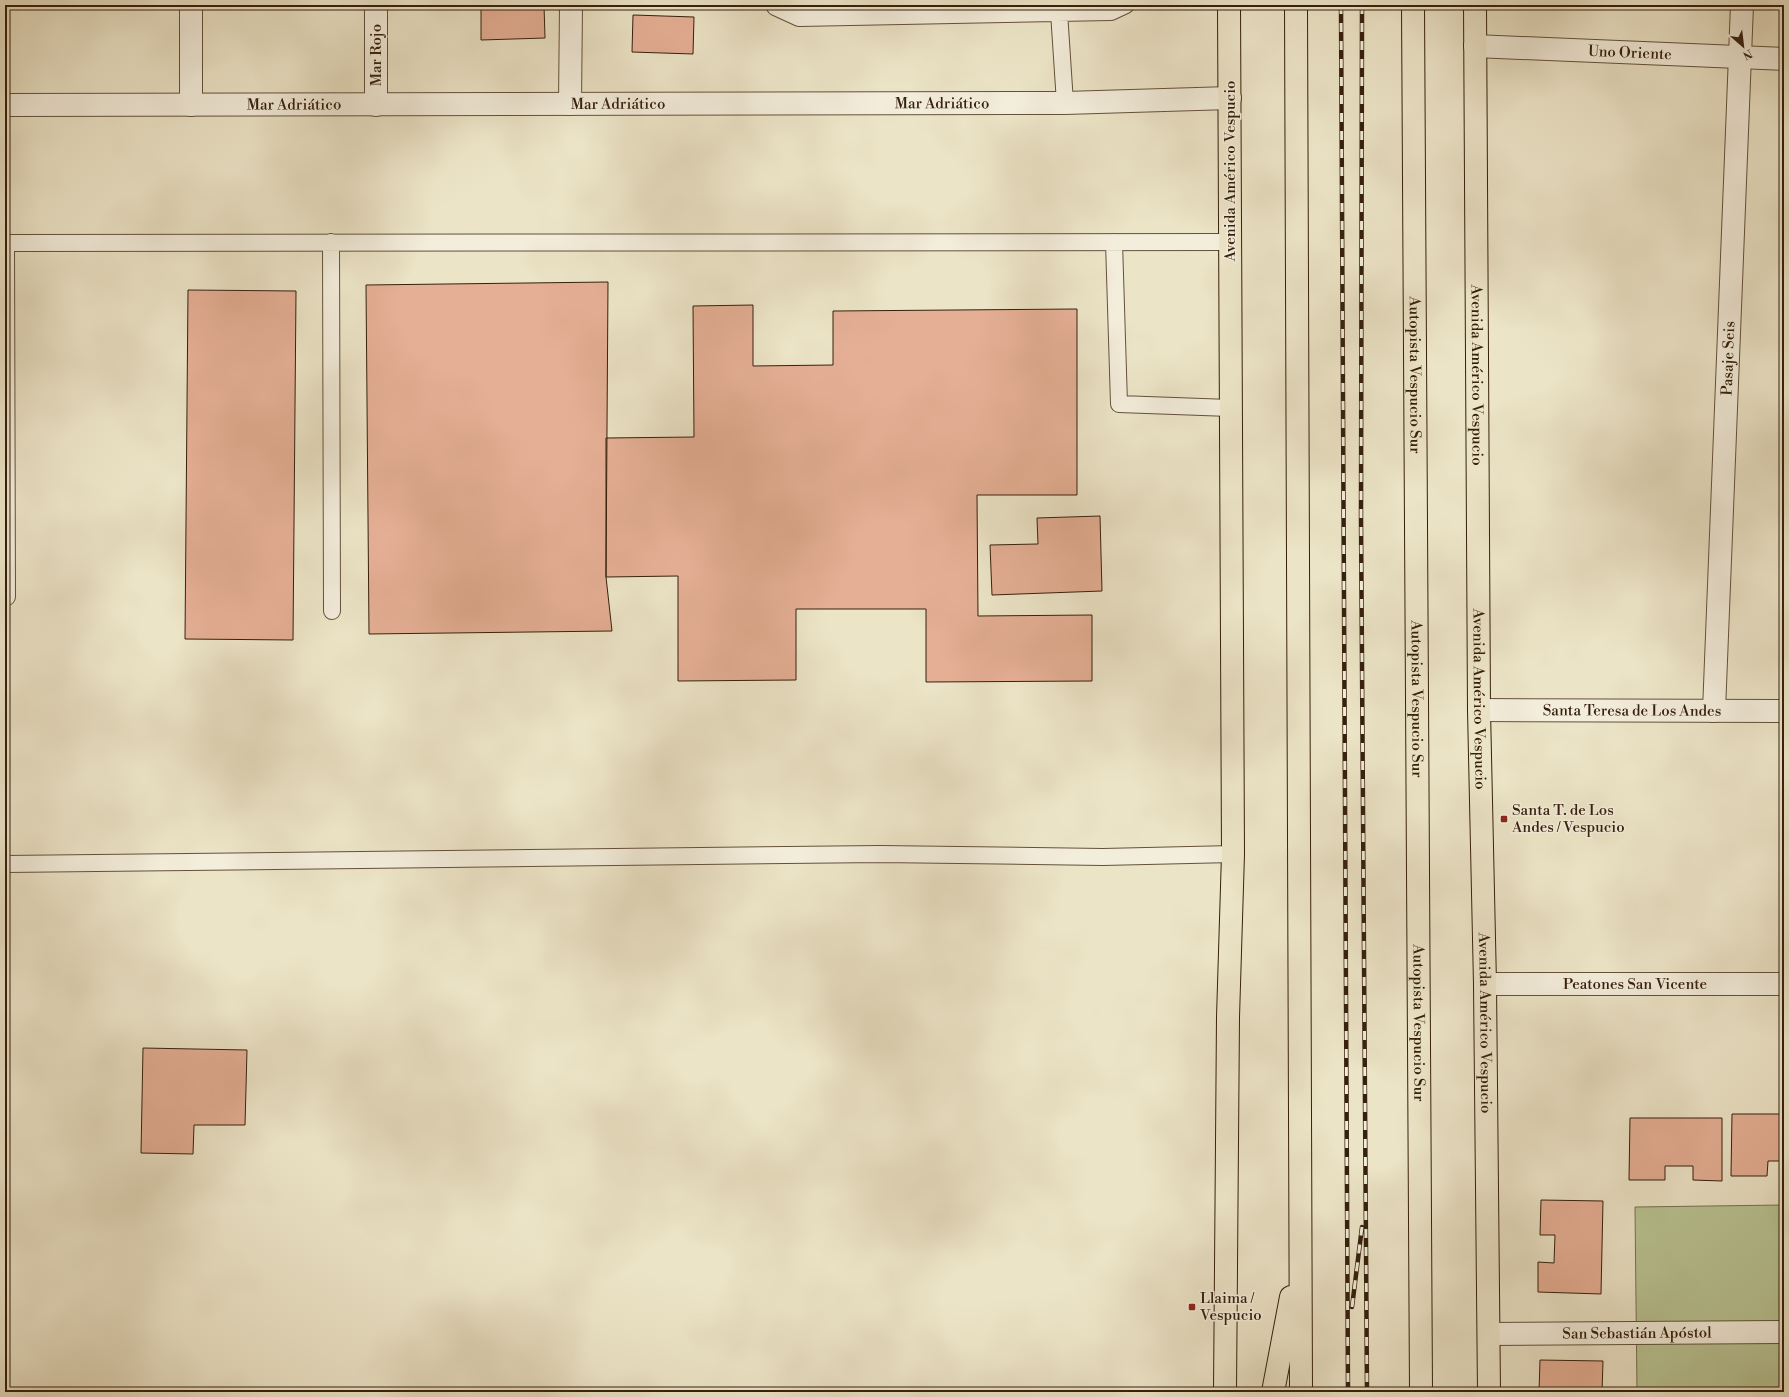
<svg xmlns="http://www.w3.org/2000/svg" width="1789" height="1397" font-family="'Libre Bodoni',serif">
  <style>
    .green { fill: #b9c494; stroke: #777250 }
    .building { fill: #e5af95; stroke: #35200c }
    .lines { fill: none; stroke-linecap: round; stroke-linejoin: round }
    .service-casing { stroke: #63513b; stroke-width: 18 }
    .minor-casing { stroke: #63513b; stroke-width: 24 }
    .primary-casing { stroke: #35200c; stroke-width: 24 }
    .motorway-casing { stroke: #35200c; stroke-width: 24 }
    .service { stroke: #f3eddb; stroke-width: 16 }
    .minor { stroke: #f3eddb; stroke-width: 22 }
    .primary { stroke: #ece4c7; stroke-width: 22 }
    .motorway { stroke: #ece4c7; stroke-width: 22 }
    .rail-casing { stroke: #35200c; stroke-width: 4.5 }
    .rail { stroke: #f3eddb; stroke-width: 3; stroke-dasharray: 9; stroke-linecap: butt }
    .poi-dot { fill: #8f2418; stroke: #f3eddb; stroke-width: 1.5 }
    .labels { text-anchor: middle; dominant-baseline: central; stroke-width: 3; stroke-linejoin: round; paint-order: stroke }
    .street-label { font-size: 15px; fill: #35200c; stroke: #f3eddb }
    .poi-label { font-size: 15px; fill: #35200c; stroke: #f3eddb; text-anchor: start }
  </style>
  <rect width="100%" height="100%" fill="#ece4c7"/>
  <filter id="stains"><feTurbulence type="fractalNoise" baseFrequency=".005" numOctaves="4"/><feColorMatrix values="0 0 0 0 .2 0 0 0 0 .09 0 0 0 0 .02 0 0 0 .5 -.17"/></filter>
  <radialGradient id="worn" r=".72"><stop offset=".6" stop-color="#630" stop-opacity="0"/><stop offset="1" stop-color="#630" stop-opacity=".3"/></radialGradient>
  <path class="green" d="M1784 1205V1392H1637L1635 1207Z"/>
  <path class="building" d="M481 5H544L545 38 481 40Z
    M633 15 694 17 693 54 632 52Z
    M608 282 606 577 612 631 369 634 366 285Z
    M188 290 296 291 293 640 185 639Z
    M753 305V366L833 365V311L1077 309V495H977L978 616 1092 615V681L926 682V609H796V680L678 681V576L606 577V438L694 437 693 306Z
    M1100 516 1102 591 992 595 990 545 1038 544 1037 518Z
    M143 1048 247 1050 245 1125H194L193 1154 141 1153Z
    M1732 1114H1784V1161H1768L1767 1176H1731Z
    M1630 1118H1722V1181L1693 1180V1166H1665V1180H1629Z
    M1541 1200 1603 1201 1601 1294 1538 1292V1262L1554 1263 1555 1235H1540Z
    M1540 1360 1603 1361 1602 1392H1539Z"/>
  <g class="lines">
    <defs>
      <path id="service" d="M774 5 775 7 799 18 1111 12 1126 5
        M1059 12 1065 103
        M331 242 332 611
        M1114 242 1119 404 1230 408
        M5 243 1230 242
        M6 243 7 597
        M5 864 880 854 1103 857 1233 854"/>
      <g id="minor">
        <path d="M191 5V105"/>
        <path id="s1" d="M1475 46 1784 59"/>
        <path d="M570 104 571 5"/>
        <path id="s2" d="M5 105 1065 103 1230 98"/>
        <path d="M376 105V5"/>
        <path id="s3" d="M1479 710 1784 711"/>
        <path id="s4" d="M1714 711 1742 5"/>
        <path id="s5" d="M1485 984H1784"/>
        <path id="s6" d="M1489 1334 1784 1332"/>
      </g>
      <g id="primary">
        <path id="s7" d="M1475 5 1479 710 1485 984 1489 1392"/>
        <path d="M1225 1392 1228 1017 1233 854 1229 5"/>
      </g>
      <g id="motorway">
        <path d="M1296 5 1301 1392"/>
        <path id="s8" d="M1413 5 1421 1392"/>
        <path d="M1273 1392 1291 1297"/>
      </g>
    </defs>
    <use href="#service" class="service-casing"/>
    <use href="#minor" class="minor-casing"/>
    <use href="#primary" class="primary-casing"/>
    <use href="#motorway" class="motorway-casing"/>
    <use href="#service" class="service"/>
    <use href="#minor" class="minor"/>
    <use href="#primary" class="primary"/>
    <use href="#motorway" class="motorway"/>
    <defs>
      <path id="rail" d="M1341 5 1348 1392
        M1362 5 1361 518 1367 1392
        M1352 1307 1362 1227"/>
    </defs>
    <use href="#rail" class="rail-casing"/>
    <use href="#rail" class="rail"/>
  </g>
  <g class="poi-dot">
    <rect x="1500" y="815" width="8" height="8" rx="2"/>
    <rect x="1188" y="1303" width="8" height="8" rx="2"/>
  </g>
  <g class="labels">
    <g class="street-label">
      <text stroke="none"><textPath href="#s1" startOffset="155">Uno Oriente</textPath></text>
      <text transform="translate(376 55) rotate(-90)">Mar Rojo</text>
      <text stroke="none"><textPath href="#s2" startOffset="937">Mar Adriático</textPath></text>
      <text stroke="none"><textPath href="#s2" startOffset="613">Mar Adriático</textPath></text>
      <text stroke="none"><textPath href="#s2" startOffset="289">Mar Adriático</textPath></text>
      <text transform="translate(1230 171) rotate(-90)">Avenida Américo Vespucio</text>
      <text stroke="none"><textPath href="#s4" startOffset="353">Pasaje Seis</textPath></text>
      <text stroke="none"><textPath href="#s8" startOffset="370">Autopista Vespucio Sur</textPath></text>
      <text stroke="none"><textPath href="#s7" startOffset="370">Avenida Américo Vespucio</textPath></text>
      <text stroke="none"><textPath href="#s8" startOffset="694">Autopista Vespucio Sur</textPath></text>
      <text stroke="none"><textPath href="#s7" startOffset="694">Avenida Américo Vespucio</textPath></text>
      <text stroke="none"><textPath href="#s3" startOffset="153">Santa Teresa de Los Andes</textPath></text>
      <text stroke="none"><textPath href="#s5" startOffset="150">Peatones San Vicente</textPath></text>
      <text stroke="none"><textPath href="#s8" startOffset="1018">Autopista Vespucio Sur</textPath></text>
      <text stroke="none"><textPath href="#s7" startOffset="1018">Avenida Américo Vespucio</textPath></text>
      <text stroke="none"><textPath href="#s6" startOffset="148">San Sebastián Apóstol</textPath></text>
    </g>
    <g class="poi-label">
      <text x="1512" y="810">Santa T. de Los<tspan x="1512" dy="17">Andes / Vespucio</tspan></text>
      <text x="1200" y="1298">Llaima /<tspan x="1200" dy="17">Vespucio</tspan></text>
    </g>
  </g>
  <rect width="1789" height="1397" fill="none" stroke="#ece4c7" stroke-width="20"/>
  <rect x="6" y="6" width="1777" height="1385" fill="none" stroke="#35200c" stroke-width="2"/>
  <rect x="10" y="10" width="1769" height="1377" fill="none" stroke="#35200c"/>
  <g transform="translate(1743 46) rotate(152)" stroke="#f3eddb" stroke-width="3" paint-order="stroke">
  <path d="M0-3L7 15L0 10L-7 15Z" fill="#35200c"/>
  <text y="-6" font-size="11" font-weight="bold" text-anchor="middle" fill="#35200c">N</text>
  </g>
  <rect width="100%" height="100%" filter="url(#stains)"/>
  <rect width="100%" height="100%" fill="url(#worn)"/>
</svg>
